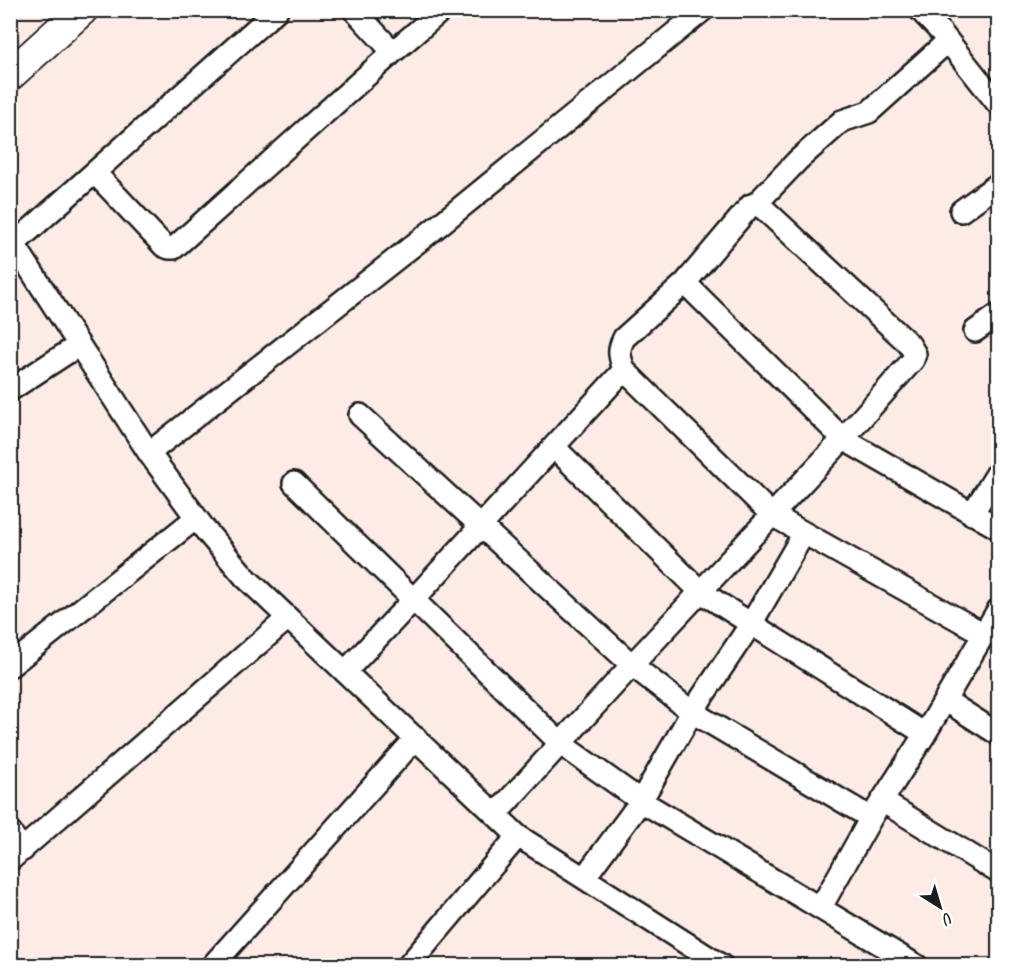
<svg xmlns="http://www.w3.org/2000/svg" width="1009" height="976" font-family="Caveat,sans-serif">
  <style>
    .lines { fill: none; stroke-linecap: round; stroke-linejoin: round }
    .street-casing { stroke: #1c1c1c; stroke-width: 26 }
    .secondary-casing { stroke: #1c1c1c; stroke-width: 34 }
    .street { stroke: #fff; stroke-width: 21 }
    .secondary { stroke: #fff; stroke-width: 30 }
  </style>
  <rect width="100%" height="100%" fill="#fdece6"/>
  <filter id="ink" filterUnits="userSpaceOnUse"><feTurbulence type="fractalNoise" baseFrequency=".0167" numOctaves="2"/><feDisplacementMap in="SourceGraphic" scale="12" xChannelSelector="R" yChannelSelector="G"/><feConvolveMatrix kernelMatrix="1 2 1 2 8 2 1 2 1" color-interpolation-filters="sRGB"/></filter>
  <g filter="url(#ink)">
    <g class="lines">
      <defs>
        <path id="street" d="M354 10 393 52
          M920 10 940 31 998 104
          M95 173 164 246 169 248H174L393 52 442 10
          M756 204 798 160 842 121 869 112 948 41
          M961 211 998 184
          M10 238 149 453 206 531 245 577 518 836 722 966
          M14 244 277 10
          M685 283 843 439 998 528
          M975 331 998 315
          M624 370 772 515 984 634
          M10 390 79 345
          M360 415 632 665 692 712 871 818
          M554 447 701 592 925 734
          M149 453 438 226 703 10
          M294 483 561 744 641 801 917 966
          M972 514 998 472
          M10 666 196 518
          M345 672 414 599 624 370C620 356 617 352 624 338L685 283 751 205 756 204 764 209 909 344 915 354 913 360 843 439 632 665 496 814
          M945 700 998 734
          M882 801 998 872
          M10 832 23 850
          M10 860 288 618
          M584 878 641 801 692 712 751 624 804 533
          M821 907 871 818 925 734 998 610
          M212 966 416 738
          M408 966 518 836"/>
        <path id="secondary" d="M10 75 82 10"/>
      </defs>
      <use href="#street" class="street-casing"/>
      <use href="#secondary" class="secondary-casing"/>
      <use href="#street" class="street"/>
      <use href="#secondary" class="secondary"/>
    </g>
  </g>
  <rect width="1009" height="976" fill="none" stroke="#fff" stroke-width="36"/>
  <rect x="18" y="18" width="973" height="940" fill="none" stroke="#1c1c1c" stroke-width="2" filter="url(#ink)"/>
  <g transform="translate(940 907) rotate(143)" stroke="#ffffff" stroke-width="4.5" paint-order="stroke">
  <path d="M0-4.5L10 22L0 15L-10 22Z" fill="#1c1c1c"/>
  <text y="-9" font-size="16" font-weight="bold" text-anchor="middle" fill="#1c1c1c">U</text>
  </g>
</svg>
